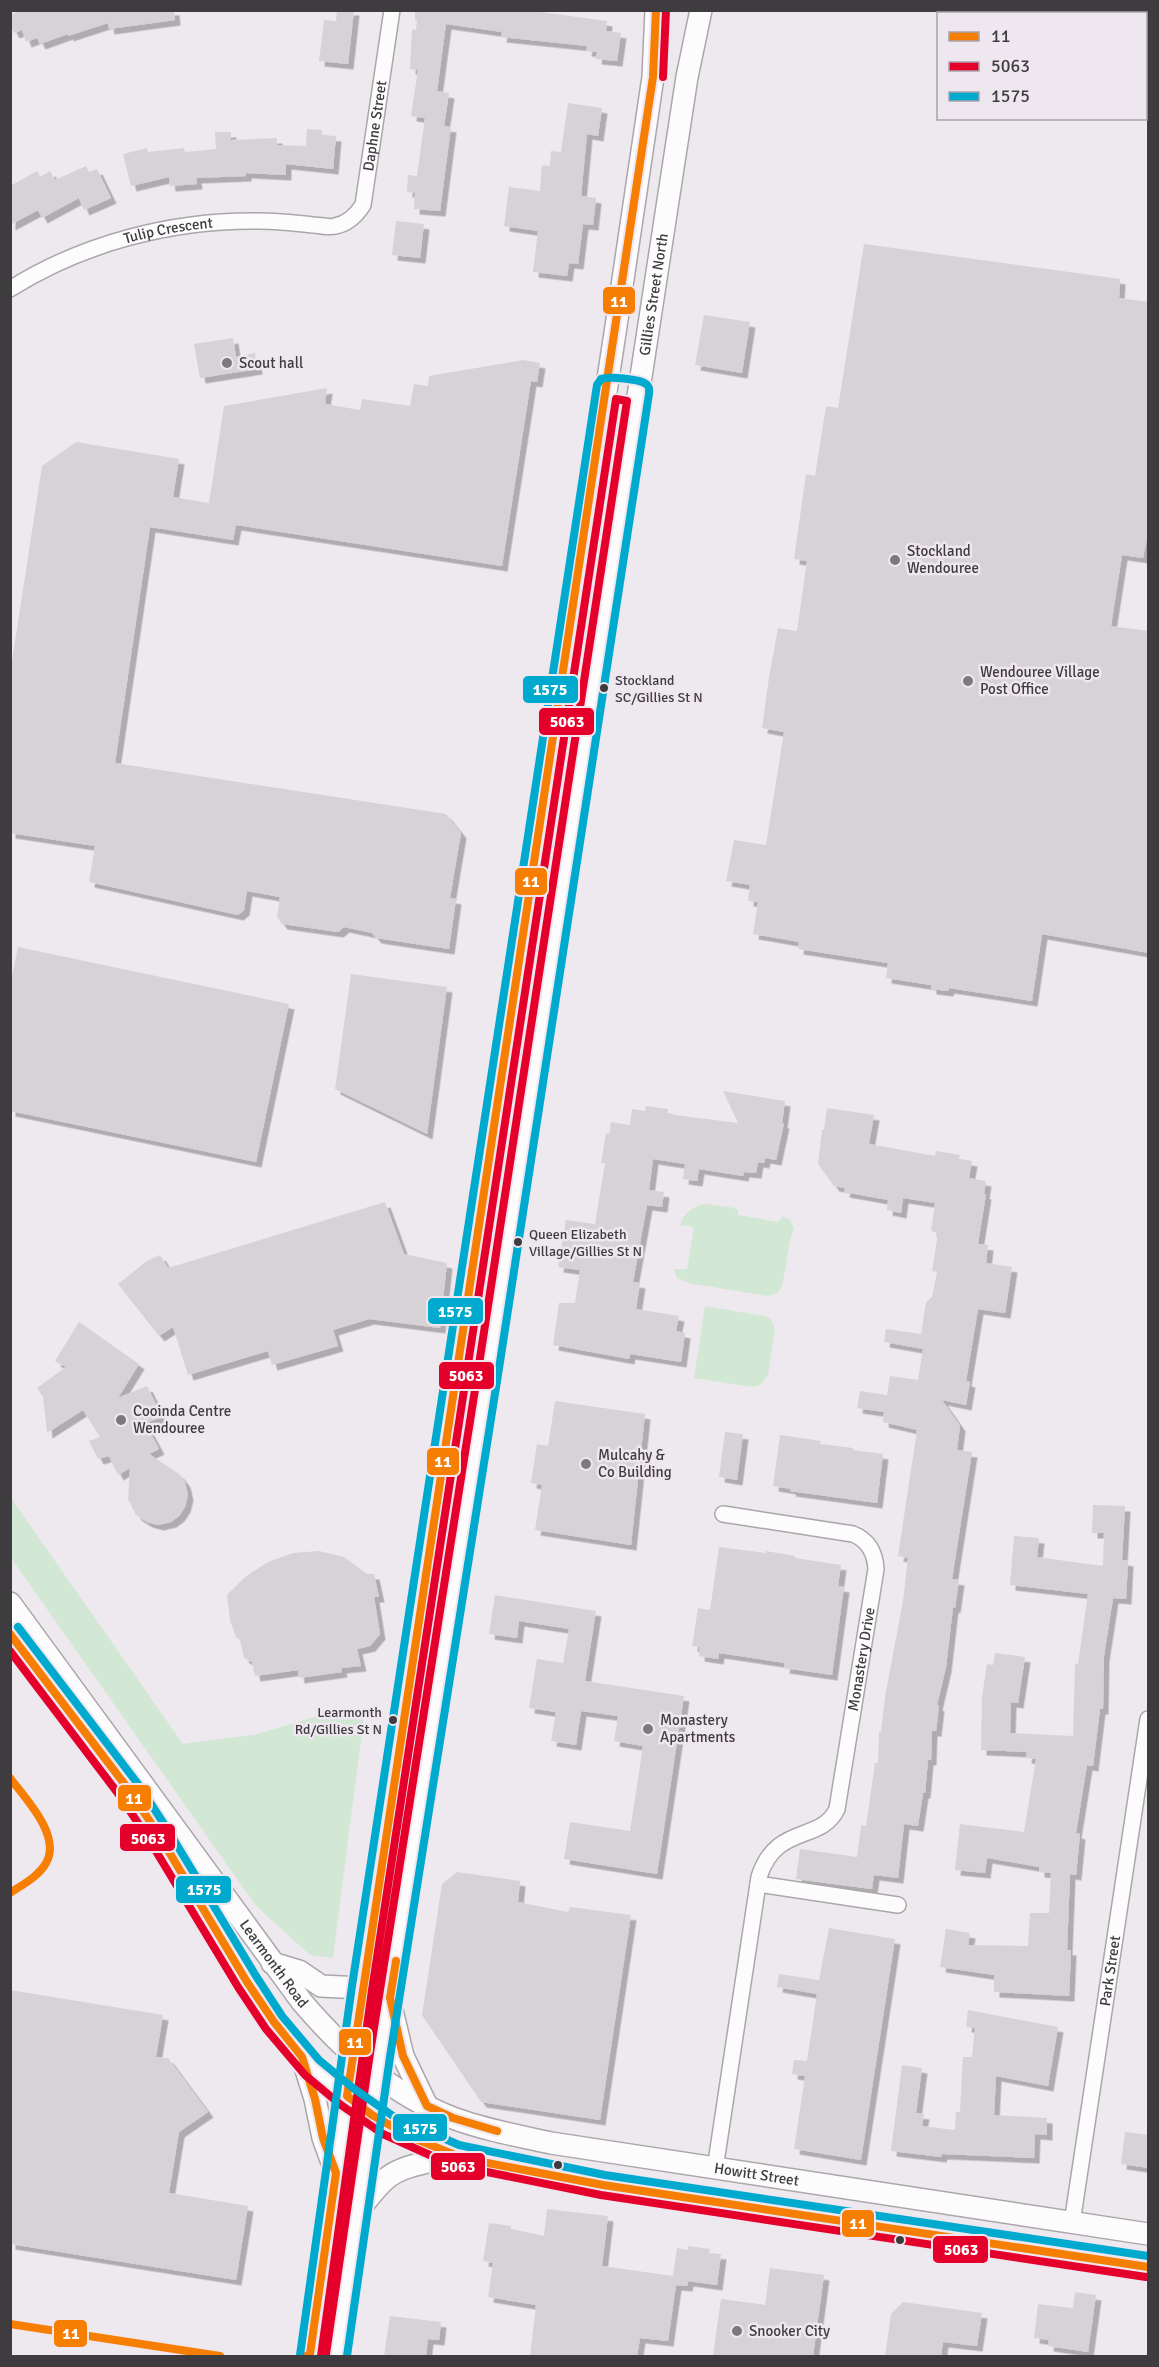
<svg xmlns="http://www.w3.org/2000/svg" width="1159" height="2367" font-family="Signika,sans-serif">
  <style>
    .green { fill: #d2e8d4 }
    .building { fill: #d6d2d6; filter: url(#shadow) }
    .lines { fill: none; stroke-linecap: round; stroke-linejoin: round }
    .street-casing { stroke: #aaa6aa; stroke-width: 18 }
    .secondary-casing { stroke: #aaa6aa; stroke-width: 24 }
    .street { stroke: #fcfcfc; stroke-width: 15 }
    .secondary { stroke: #fcfcfc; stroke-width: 21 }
    .bus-1-casing { stroke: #efe7f0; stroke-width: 12 }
    .bus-2-casing { stroke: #efe7f0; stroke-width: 12 }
    .bus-3-casing { stroke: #efe7f0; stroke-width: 12 }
    .bus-1 { stroke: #f57e03; stroke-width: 8 }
    .bus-2 { stroke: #e4002b; stroke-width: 8 }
    .bus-3 { stroke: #00a9ce; stroke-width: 8 }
    .poi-dot { fill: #7c797c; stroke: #efe7f0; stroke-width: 2 }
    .bus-dot { fill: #3f3c3f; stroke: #efe7f0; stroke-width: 2 }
    .labels { text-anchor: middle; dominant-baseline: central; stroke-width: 5; stroke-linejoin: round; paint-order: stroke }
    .bus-label { font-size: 14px; fill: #3f3c3f; stroke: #efe7f0; text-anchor: start }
    .street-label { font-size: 15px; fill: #3f3c3f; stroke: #efe7f0 }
    .poi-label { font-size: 15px; fill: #3f3c3f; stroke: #efe7f0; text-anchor: start }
    .line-badge { stroke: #efe7f0; stroke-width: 2 }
    .badge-label { font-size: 16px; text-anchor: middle; font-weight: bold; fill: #fff }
  </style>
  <defs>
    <filter id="shadow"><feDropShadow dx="5.5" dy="5.5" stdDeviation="0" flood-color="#0004"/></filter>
  </defs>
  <rect width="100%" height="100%" fill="#eee9ee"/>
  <path class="green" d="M706 1204 735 1208 738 1211V1215L778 1222 783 1216 790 1220 794 1229C786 1247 787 1280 778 1293L767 1296 688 1283 677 1278 674 1269H687L694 1227 680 1225C684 1212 693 1206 706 1204Z
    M705 1306 764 1316 771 1319 775 1330 768 1375 761 1385 752 1387 694 1378Z
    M11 1498 183 1744 257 1734 321 1715 364 1716 333 1958 310 1955 256 1906 11 1558Z"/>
  <path class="building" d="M22 10H174L175 20 109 29 108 23 68 36V34L40 44 37 38 26 42 22 30 14 33 10 25V15Z
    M337 10H354L348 64 319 61 324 20 336 21Z
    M415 10H526L607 21 606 31 621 33 617 61 596 59 597 52 586 51 587 46 501 37 502 32 446 24 437 91 449 93 444 126 451 127 440 211 414 209 415 193 407 192 408 175 417 176 425 118 411 116 418 70 410 69 412 29 416 30 417 20H415Z
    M568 103 602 108 598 136 587 134 581 196 596 198 593 225 583 224 578 264 569 263 567 276 533 272 538 231 504 226 509 187 540 191 542 165 550 166 551 151 561 152Z
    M307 129 322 130V135L336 136 333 169 286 164V175L246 173V176L196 178 197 184 170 186 169 177 131 186 123 154 147 148 148 152 184 148 185 152 216 149 215 132H231V140L277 138V145L306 146Z
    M86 166 89 172 97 169 111 198 84 210 79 198 42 218 38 210 10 225V186L37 171 40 177 50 171 55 180Z
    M396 221 424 224 420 258 392 255Z
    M864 244 1120 279 1119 298 1149 302V528L1143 558 1122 555 1111 626 1149 631V953L1042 934 1032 1001 949 988 948 991 931 989V985L886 978 888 963 798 949 799 942 753 934 758 902 748 901 750 885 726 881 734 840 766 845 784 732 762 728 769 677 778 628 797 631 807 561 794 559 806 474 815 476 826 406 838 408Z
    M704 315 750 322 742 373 695 365Z
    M233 338 236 357 255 353 257 369 200 378 194 344Z
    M523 360 540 363 537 382 531 381 502 566 236 525 233 540 150 527 115 763 446 814 461 833 450 898 456 899 449 949 376 938 372 933 344 927 338 932 282 924 277 917 280 897 247 891 244 910 238 915 89 882 95 846 10 833V674L42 466 76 442 179 459 173 497 209 503 224 406 327 388 325 404 360 410 362 399 410 406 414 384 428 386 429 376Z
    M18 947 289 1004 256 1162 10 1111V985Z
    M351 974 447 987 427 1134 335 1089Z
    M723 1091 785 1101 782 1123H784L776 1160 765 1158 764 1163 758 1162 756 1173 744 1172 743 1176 699 1169 697 1181 683 1179 685 1164 653 1159 649 1190 664 1192 662 1207 647 1205 633 1282 640 1283 636 1309 679 1316 676 1331 685 1333 681 1362 630 1354 629 1359 553 1345 559 1303H575L580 1270 558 1267 566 1220 595 1224 605 1163H601L606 1133 609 1134 611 1122 630 1125 632 1109 645 1111 646 1106 668 1109 667 1114 738 1123Z
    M827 1108 874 1115 869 1144 935 1156 936 1151 960 1155 959 1159 972 1161 969 1178 986 1181 984 1194H986L978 1244 988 1245 986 1263 1012 1267 1005 1313 978 1309 966 1381 970 1382 966 1405 942 1400 960 1426 957 1450 972 1452 952 1579 959 1580 955 1608 953 1607 946 1667 937 1705 939 1706 936 1731H932L931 1760H928L925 1793H923L918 1826 904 1824 898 1878 874 1875 872 1889 796 1879 800 1849 857 1857 861 1825 866 1826 875 1763H878L879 1732H881L885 1697 903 1601 908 1558 898 1556 917 1430 883 1422 884 1412 857 1408 860 1391 887 1395 890 1376 918 1380 923 1349 884 1342 886 1329 921 1334 926 1302 932 1297 937 1272 932 1271 938 1233 931 1231 935 1203 903 1198 901 1213 887 1210 888 1200 844 1192 845 1188 834 1186 818 1164 822 1130 824 1129Z
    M385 1202 404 1254 447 1263 440 1328 369 1319 333 1330 338 1346 272 1365 268 1351 188 1375 173 1327 159 1336 118 1284 147 1261 160 1255 168 1268Z
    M79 1322 139 1364 118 1398 147 1386 162 1417 145 1423 159 1449 149 1454 179 1474 185 1482 188 1495 185 1507 179 1516 171 1522 158 1525 147 1522 136 1515 128 1499 130 1468 118 1475 109 1456 98 1459 89 1441 100 1437 83 1410 47 1433 43 1397 37 1388 66 1367 55 1361Z
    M555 1401 645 1414 631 1545 535 1530 542 1485 531 1483 537 1444 548 1446Z
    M725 1432 743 1434 737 1480 719 1477Z
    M780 1435 821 1441 820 1444 853 1448V1450L883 1454 877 1503 790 1491 791 1489 773 1486Z
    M1093 1505 1125 1506 1122 1560 1128 1561 1126 1599 1113 1598 1104 1656 1103 1709H1100L1093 1766 1087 1765 1076 1833 1080 1834 1076 1875 1070 1874 1067 1950H1071L1069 1996 994 1992V1975L940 1967 946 1929 970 1933 968 1945 1028 1946 1030 1913H1049L1051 1873 1039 1872V1867L987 1858 985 1873 955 1870 960 1824 1024 1832 1036 1759 1026 1758 1027 1752 981 1750 982 1697 987 1664 993 1665 995 1653 1025 1657 1018 1703 1011 1702 1010 1733 1073 1736 1075 1664H1078L1088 1594 1010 1585 1014 1536 1039 1538 1037 1557 1103 1566 1104 1533H1092Z
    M719 1547 766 1553V1551L795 1556V1558L841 1565 838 1586 844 1587 832 1675 784 1668 785 1663 719 1653 718 1659 699 1656 700 1647 692 1646 698 1608 710 1610Z
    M319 1551 344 1557 367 1574H374L379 1597H374L380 1634 370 1646 357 1649 361 1666 341 1668 342 1672 299 1678 298 1670 255 1676 252 1662 244 1658 240 1640 236 1637 230 1620 227 1595 245 1577 268 1562 293 1553Z
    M495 1595 596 1611 585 1681 684 1696 657 1874 564 1859 570 1822 630 1831 643 1746 614 1741 618 1716 581 1711 576 1745 551 1741 556 1712 529 1708 537 1659 563 1663 569 1629 519 1621 517 1638 489 1634Z
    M457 1872 520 1881 518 1902 568 1912 570 1907 631 1915 600 2120 481 2102 422 2015 442 1884Z
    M829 1928 895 1939 861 2160 794 2149 805 2076 792 2074 794 2060 807 2061 817 1994 777 1987 779 1974 819 1980Z
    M10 1990 163 2015 156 2057 168 2058 208 2112 179 2132 169 2193 248 2206 236 2280 10 2244Z
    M968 2010 1058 2027 1048 2086 996 2076 994 2115 1047 2118V2135L1035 2134 1034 2158 942 2154 941 2157 891 2151 902 2065 922 2068 916 2113 924 2114 922 2126 955 2130 956 2112H960L963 2057H972L975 2028 966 2027Z
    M1125 2132 1149 2135V2168L1121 2164Z
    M547 2209 608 2216 602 2266 673 2276 677 2248 688 2250V2246L710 2249 709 2253 721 2254 717 2285 688 2281 687 2286 676 2285 668 2341 640 2338 637 2356H530L536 2305 488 2297 493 2263 483 2261 489 2223 511 2226V2229L544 2236Z
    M770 2268 824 2275 813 2356H713L721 2299 765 2305Z
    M1075 2292 1096 2295 1088 2352 1048 2346 1049 2340 1034 2338 1038 2304 1073 2308Z
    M903 2302 982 2313 977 2346 943 2342 941 2356H885L891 2314Z
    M390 2316 441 2322 439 2340 428 2339 426 2356H384Z"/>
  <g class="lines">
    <defs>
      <g id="street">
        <path id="s1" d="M10 289C83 243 172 220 258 221 276 221 295 223 313 225 319 225 329 228 335 226 348 224 357 214 363 205L392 10"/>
        <path d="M758 1884 898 1905"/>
        <path id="s2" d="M715 2169 759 1877C776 1823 821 1843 837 1809L876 1569C875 1552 868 1540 853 1534L723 1514"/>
        <path id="s3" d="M1072 2223 1148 1719"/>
      </g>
      <g id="secondary">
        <path d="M967 10 985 14"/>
        <path d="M1078 10 1096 14"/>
        <path d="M1146 22H1148"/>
        <path d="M1146 41 1148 42"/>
        <path id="s4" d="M10 1603 302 2002C344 2051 391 2094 453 2118 485 2130 519 2136 551 2143L1148 2234"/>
        <path d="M10 1633 129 1790 157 1832 247 1982 274 2022 312 2067 347 2096 388 2125 455 2155 477 2161 603 2185 1148 2267"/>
        <path d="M272 1963 299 1971 321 1986 362 1988"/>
        <path d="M392 2010 403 2056 427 2106"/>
        <path d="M302 2057 315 2099 323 2138 335 2171"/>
        <path d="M358 2211C367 2200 376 2187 387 2178 404 2164 434 2162 455 2155"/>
        <path d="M310 2356 362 1988 615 333 653 77 656 10"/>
        <path id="s5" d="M336 2356 380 2055 490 1360 687 77 701 10"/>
      </g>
    </defs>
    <use href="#street" class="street-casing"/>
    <use href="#secondary" class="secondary-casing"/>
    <use href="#street" class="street"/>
    <use href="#secondary" class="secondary"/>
    <defs>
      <path id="bus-1" d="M656 10 653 77 347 2096 372 2115 411 2137 455 2155 477 2161 603 2185 1148 2267
        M10 1634 129 1790 157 1832 247 1982 274 2022 302 2057 315 2099 323 2138 336 2173 310 2354 306 2356
        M10 1778C25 1798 62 1836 46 1863 39 1876 22 1885 10 1893
        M396 1961 390 1998 403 2056 427 2106 453 2118 497 2131
        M10 2324 220 2356"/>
      <path id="bus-2" d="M663 77 666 10
        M10 1651 120 1796 148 1838 238 1987 266 2029 305 2075 341 2105 383 2134 452 2165 601 2195 1146 2277
        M321 2356 372 1990 616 399 627 401 480 1358 370 2053 326 2354"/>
      <path id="bus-3" d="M18 1627 138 1784 166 1827 256 1976 282 2016 319 2060 353 2088 393 2116 459 2145 605 2175 1148 2256
        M300 2355 352 1986 597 385 601 379C608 376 640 379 646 384 650 387 649 389 649 394L500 1362 390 2057 347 2356"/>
    </defs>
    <use href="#bus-1" class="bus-1-casing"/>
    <use href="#bus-2" class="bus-2-casing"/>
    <use href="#bus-3" class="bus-3-casing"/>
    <use href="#bus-1" class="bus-1"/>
    <use href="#bus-2" class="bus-2"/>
    <use href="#bus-3" class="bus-3"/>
  </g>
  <g class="poi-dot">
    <circle cx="227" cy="363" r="6"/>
    <circle cx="895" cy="560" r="6"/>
    <circle cx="968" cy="681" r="6"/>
    <circle cx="121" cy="1420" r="6"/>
    <circle cx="586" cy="1464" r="6"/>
    <circle cx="648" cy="1729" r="6"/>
    <circle cx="737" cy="2331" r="6"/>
  </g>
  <g class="bus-dot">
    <circle cx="604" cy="688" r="5"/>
    <circle cx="518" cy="1242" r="5"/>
    <circle cx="393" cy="1720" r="5"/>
    <circle cx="558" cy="2165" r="5"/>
    <circle cx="900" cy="2240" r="5"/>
  </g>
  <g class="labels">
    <g class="bus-label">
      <text x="615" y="680">Stockland<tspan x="615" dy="17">SC/Gillies St N</tspan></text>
      <text x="529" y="1234">Queen Elizabeth<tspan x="529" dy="17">Village/Gillies St N</tspan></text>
      <text x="382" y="1712" text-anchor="end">Learmonth<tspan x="382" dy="17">Rd/Gillies St N</tspan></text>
    </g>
    <g class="street-label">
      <text stroke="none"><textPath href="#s1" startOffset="454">Daphne Street</textPath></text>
      <text stroke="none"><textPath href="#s1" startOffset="170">Tulip Crescent</textPath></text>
      <text stroke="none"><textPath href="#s5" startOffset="2086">Gillies Street North</textPath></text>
      <text stroke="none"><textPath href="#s2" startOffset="555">Monastery Drive</textPath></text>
      <text stroke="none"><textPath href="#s4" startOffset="447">Learmonth Road</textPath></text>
      <text stroke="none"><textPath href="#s3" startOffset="255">Park Street</textPath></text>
      <text stroke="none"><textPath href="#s4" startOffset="996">Howitt Street</textPath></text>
    </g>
    <g class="poi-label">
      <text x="239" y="363">Scout hall</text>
      <text x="907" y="551">Stockland<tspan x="907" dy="17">Wendouree</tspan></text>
      <text x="980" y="672">Wendouree Village<tspan x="980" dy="17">Post Office</tspan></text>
      <text x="133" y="1411">Cooinda Centre<tspan x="133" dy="17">Wendouree</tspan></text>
      <text x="598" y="1455">Mulcahy &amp;<tspan x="598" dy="17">Co Building</tspan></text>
      <text x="660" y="1720">Monastery<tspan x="660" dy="17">Apartments</tspan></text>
      <text x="749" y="2331">Snooker City</text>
    </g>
  </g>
  <g class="line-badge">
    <rect x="602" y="286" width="34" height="29" rx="6" fill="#f57e03"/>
    <rect x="522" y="675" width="57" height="29" rx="6" fill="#00a9ce"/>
    <rect x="538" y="707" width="57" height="29" rx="6" fill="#e4002b"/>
    <rect x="514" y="867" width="34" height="29" rx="6" fill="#f57e03"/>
    <rect x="427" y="1297" width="57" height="28" rx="6" fill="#00a9ce"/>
    <rect x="438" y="1361" width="57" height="29" rx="6" fill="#e4002b"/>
    <rect x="426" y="1447" width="34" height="29" rx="6" fill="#f57e03"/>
    <rect x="117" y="1784" width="35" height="28" rx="6" fill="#f57e03"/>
    <rect x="119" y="1823" width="57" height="29" rx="6" fill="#e4002b"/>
    <rect x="175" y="1875" width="57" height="29" rx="6" fill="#00a9ce"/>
    <rect x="338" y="2028" width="34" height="28" rx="6" fill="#f57e03"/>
    <rect x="392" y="2113" width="56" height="29" rx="6" fill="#00a9ce"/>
    <rect x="430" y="2152" width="56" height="29" rx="6" fill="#e4002b"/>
    <rect x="841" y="2209" width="34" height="29" rx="6" fill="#f57e03"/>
    <rect x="932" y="2235" width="57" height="29" rx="6" fill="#e4002b"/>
    <rect x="53" y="2319" width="35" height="29" rx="6" fill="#f57e03"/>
  </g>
  <g class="badge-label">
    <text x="619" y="307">11</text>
    <text x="550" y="695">1575</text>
    <text x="567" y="727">5063</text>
    <text x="531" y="887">11</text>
    <text x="455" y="1317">1575</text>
    <text x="466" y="1381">5063</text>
    <text x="443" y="1467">11</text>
    <text x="134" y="1804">11</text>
    <text x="148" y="1844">5063</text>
    <text x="204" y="1895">1575</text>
    <text x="355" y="2048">11</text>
    <text x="420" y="2134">1575</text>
    <text x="458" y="2172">5063</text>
    <text x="858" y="2229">11</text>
    <text x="961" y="2255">5063</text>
    <text x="71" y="2339">11</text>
  </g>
  <rect width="1159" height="2367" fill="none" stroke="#3f3c3f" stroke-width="24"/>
  <rect x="937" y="12" width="210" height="108" fill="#efe7f0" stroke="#a9a3a9" stroke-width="1.5"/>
  <rect x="949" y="32" width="30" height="9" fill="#f57e03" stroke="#a9a3a9" stroke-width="1.5"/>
  <text x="991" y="42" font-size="18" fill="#3f3c3f">11</text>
  <rect x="949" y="62" width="30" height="9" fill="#e4002b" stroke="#a9a3a9" stroke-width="1.5"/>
  <text x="991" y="72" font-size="18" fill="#3f3c3f">5063</text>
  <rect x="949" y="92" width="30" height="9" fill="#00a9ce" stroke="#a9a3a9" stroke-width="1.5"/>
  <text x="991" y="102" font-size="18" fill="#3f3c3f">1575</text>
</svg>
